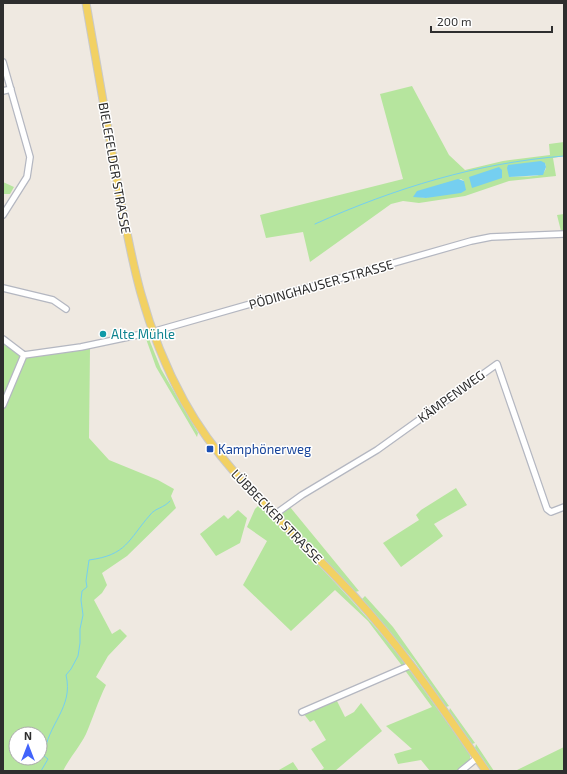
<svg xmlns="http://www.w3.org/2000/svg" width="567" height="774" font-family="'Exo 2',sans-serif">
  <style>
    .green { fill: #b6e59e; fill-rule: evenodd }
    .water { fill: #75cff0 }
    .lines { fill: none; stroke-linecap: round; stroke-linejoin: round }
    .stream { stroke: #75cff0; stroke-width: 1 }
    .minor-casing { stroke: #b4b7c1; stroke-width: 8 }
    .major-casing { stroke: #c9c9c9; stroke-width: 9 }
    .minor { stroke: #fff; stroke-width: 5.5 }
    .major { stroke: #f2d163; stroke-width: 7 }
    .culture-dot { fill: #0f9aa8; stroke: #fff; stroke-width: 1.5 }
    .transit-dot { fill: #1a4fb4; stroke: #fff; stroke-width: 1.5 }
    .labels { text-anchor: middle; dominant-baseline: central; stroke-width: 3; stroke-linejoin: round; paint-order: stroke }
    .street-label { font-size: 13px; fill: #2e2e2e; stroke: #fff }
    .culture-label { font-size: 13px; fill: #0d838f; stroke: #fff; text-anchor: start }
    .transit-label { font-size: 13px; fill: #164399; stroke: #fff; text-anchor: start }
  </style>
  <rect width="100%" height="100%" fill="#efe9e1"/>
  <path class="green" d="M412 86 449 155 465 170 503 161 550 155 549 144 564 142V156L553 158 556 176 509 181 465 196 419 203 403 201 391 204 310 262 303 232 266 238 260 215 403 179 380 94ZM545 163C551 181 520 175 509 177ZM461 179 464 181 426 198 414 196Z
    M3 182 14 187 10 194H3Z
    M564 214V231H561L557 215Z
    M145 336 149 339 161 369 198 433 197 437 156 367Z
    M3 341 26 356 35 357 90 348 89 438 109 460 158 480 174 489 171 496 176 508 127 556 102 573 107 585 102 593 94 600 112 634 120 629 127 636 108 656 96 677 106 685C98 701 93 718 86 734 79 748 70 757 63 771H3ZM16 734H40V758H16Z
    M456 488 467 505 434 524 443 536 401 567 383 543 419 520 416 515 421 510Z
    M259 505C310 556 360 606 405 663L403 667 368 621 335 590 291 631 243 585 267 541 247 527 255 509Z
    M290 507 359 591 355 592 281 515Z
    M238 510 247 518 240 543 216 556 200 534 224 515 228 519Z
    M365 596 393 627 449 706 446 707 415 662 362 599Z
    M408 668 470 754V761L458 771H430L421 760 398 764 394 754 412 749 386 726 432 707 404 669Z
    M336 699 345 717 354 712 361 703 382 731 335 771H320L324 768 311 749 326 740 314 720 310 722 303 713Z
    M450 708 475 743 472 744 449 711Z
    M476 744 494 771H491L475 748Z
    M564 747V771H515Z
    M293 762 299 771H269L279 770Z"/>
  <path class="water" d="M541 161 545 163 546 167 543 175 509 177 507 168 508 165Z
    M499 167 502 170V178L472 188 469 177Z
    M458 179 464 181 466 190 461 193 426 198 413 197 417 191Z"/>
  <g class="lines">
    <path class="stream" d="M315 224C395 188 477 163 564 156
      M41 771 48 759 44 756C47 724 74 708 66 675L71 669 78 656 80 643V629L83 615 81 600 82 591 87 587 86 581 89 560C127 555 128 540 150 515 155 508 164 508 170 501"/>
    <defs>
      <path id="minor" d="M3 62 30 157 27 177 3 215
        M3 91 11 89
        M3 288 53 300 66 309
        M3 339 24 355 81 347 152 332 471 241 491 237 564 234
        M3 405 24 355
        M274 515 302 495 377 450 497 364 547 509 551 512 564 507
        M302 712 411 665
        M461 771 477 758"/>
      <path id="major" d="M86 3C96 60 106 118 116 175 131 258 143 326 184 401 226 478 296 532 354 596 404 650 444 711 486 771"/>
    </defs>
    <use href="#minor" class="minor-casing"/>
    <use href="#major" class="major-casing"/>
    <use href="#minor" class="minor"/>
    <use href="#major" class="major"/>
  </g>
  <circle class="culture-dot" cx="103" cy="334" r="4"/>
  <rect class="transit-dot" x="206" y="445" width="8" height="8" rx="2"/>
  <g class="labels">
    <g class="street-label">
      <text transform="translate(115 168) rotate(80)">BIELEFELDER STRASSE</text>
      <text transform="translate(321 284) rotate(-16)">PÖDINGHAUSER STRASSE</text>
      <text transform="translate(451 396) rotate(-36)">KÄMPENWEG</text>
      <text transform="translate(277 516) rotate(46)">LÜBBECKER STRASSE</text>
    </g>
    <g class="culture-label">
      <text x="111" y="334">Alte Mühle</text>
    </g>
    <g class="transit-label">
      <text x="218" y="449">Kamphönerweg</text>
    </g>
  </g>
  <rect width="567" height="774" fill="none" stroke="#2e2e2e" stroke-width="8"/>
  <g transform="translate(28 746)"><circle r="19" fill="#ffffff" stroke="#ababab"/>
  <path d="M0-3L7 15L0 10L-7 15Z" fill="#4264fb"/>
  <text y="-6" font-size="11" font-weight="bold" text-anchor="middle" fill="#2e2e2e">N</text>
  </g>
  <path d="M431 26v6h121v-6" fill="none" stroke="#2e2e2e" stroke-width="2"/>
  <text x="437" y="26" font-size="12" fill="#2e2e2e" stroke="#ffffff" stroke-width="3" paint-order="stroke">200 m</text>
</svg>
